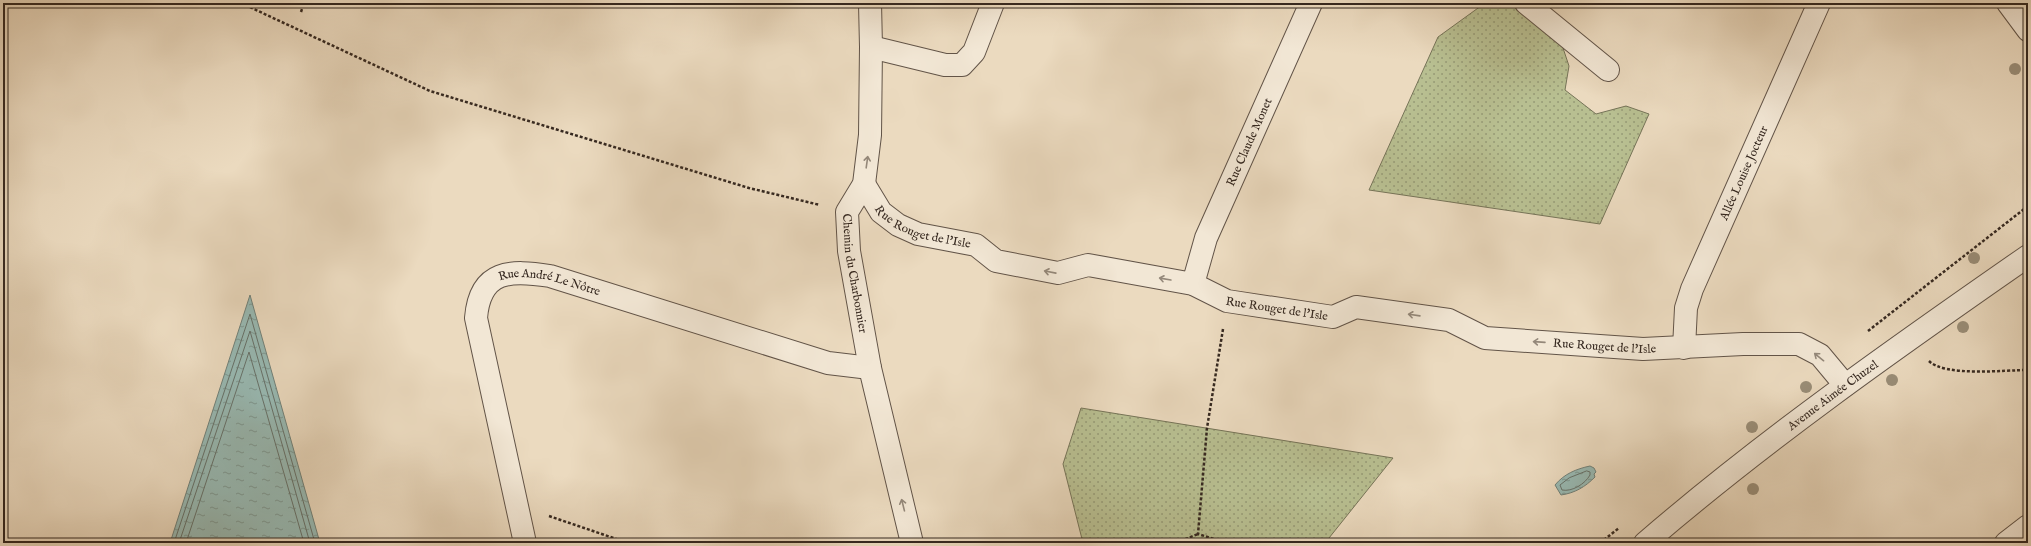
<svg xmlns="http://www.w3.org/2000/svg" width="2031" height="546" font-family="'IM FELL English',serif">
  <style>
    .grass { fill: url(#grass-dots); stroke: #767458 }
    .water { fill: url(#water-ripples); stroke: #708079 }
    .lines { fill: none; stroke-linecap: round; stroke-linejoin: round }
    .shore { stroke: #66716a; stroke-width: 1 }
    .minor-casing { stroke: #625448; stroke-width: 24 }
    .path { stroke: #352820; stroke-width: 2.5; stroke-dasharray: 3 2; stroke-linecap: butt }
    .minor { stroke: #f2e7d5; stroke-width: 22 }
    .tree { fill: #998d77 }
    .oneway { stroke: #94887a }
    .labels { text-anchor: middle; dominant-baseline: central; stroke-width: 3; stroke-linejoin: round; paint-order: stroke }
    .street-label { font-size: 12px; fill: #352820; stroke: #f2e7d5 }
  </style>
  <defs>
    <pattern id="grass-dots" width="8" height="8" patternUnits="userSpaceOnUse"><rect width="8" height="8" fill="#b8bf91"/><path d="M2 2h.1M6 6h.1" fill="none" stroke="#969b76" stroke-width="1.8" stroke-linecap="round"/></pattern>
    <pattern id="water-ripples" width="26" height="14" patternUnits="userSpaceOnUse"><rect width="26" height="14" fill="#98bab4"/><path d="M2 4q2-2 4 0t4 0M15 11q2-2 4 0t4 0" fill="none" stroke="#7d9792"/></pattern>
  </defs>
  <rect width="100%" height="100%" fill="#ebdabf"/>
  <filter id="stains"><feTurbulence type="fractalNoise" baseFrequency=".005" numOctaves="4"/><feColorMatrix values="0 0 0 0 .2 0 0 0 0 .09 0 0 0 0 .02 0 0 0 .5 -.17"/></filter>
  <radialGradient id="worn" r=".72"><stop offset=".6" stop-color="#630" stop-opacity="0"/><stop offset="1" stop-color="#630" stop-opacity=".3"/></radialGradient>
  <path class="grass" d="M1485 3H1510L1562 45 1569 66 1565 90 1596 114 1626 106 1649 114 1600 224 1369 190 1438 37Z
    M1081 408 1393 458 1325 543H1083L1063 464Z"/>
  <path class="water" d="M250 295 320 543H170Z
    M1590 466 1594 468 1596 472 1594 474 1595 477C1585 487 1575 493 1561 495L1555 485C1564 474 1576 469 1590 466Z"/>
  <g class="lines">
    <path class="shore" d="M1587 471 1590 472V475C1585 484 1572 492 1562 490L1560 485 1569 478Z
      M174 543 250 314 315 543
      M179 543 250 331 310 543
      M186 543 249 352 304 543"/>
    <defs>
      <g id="minor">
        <path id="s1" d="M870 3 871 47 870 135 864 184 847 212 849 251 870 368 912 543"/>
        <path d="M1526 3 1608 70"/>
        <path d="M2008 3 2028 30"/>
        <path d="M871 47 945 65H962L974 52 993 3"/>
        <path id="s2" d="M864 184 881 212 898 225 918 234 976 245 996 261 1058 273 1088 265 1193 284 1227 301 1333 317 1356 307 1449 320 1485 338 1643 349 1743 344H1799L1820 355 1845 385"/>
        <path id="s3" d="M1193 284 1206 238 1311 3"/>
        <path id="s4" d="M1684 348 1686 308 1692 289 1819 3"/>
        <path id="s5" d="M525 543 476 318C480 269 511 270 550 276L828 363 870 368"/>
        <path id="s6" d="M1645 543C1766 439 1897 347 2028 256"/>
        <path d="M2006 543 2028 526"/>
      </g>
    </defs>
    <use href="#minor" class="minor-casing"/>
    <path class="path" d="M241 3 430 91 749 188 820 205
      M301 12 304 3
      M1223 329 1207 428 1198 534 1227 543
      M1868 331 2028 206
      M1929 361C1945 377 2005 370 2028 370
      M549 516 628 543
      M1176 543 1198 534
      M1600 543 1619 528"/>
    <use href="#minor" class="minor"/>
  </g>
  <g class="tree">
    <circle cx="2015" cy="69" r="6"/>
    <circle cx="1974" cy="258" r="6"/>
    <circle cx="1963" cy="327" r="6"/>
    <circle cx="1892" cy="380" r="6"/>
    <circle cx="1806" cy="387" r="6"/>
    <circle cx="1752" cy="427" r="6"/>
    <circle cx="1753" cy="489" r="6"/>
  </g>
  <defs><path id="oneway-shaft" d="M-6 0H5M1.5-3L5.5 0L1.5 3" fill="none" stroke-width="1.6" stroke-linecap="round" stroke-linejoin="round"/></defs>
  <g class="oneway">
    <use href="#oneway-shaft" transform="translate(867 162) rotate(-82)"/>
    <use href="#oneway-shaft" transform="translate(1050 272) rotate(-169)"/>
    <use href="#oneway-shaft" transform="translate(1165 279) rotate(-170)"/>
    <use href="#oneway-shaft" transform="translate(1414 315) rotate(-172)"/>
    <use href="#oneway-shaft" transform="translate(1539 342) rotate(-176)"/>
    <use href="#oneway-shaft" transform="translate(1819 357) rotate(-141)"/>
    <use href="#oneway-shaft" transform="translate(903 505) rotate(-104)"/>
  </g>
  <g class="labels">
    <g class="street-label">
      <text stroke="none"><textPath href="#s3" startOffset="153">Rue Claude Monet</textPath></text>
      <text stroke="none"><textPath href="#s4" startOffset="187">Allée Louise Jocteur</textPath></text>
      <text stroke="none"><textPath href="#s2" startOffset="78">Rue Rouget de l'Isle</textPath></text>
      <text stroke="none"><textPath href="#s1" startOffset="276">Chemin du Charbonnier</textPath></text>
      <text stroke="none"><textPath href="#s5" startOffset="332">Rue André Le Nôtre</textPath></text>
      <text stroke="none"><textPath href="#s2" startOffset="450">Rue Rouget de l'Isle</textPath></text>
      <text stroke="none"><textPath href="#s2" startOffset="786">Rue Rouget de l'Isle</textPath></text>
      <text stroke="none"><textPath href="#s6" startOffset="239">Avenue Aimée Chuzel</textPath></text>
    </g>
  </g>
  <rect width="2031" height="546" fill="none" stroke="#ebdabf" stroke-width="16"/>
  <rect x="4" y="4" width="2023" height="538" fill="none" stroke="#352820" stroke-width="2"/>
  <rect x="8" y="8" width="2015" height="530" fill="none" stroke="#352820"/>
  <rect width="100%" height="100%" filter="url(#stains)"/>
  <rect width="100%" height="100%" fill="url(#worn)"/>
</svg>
